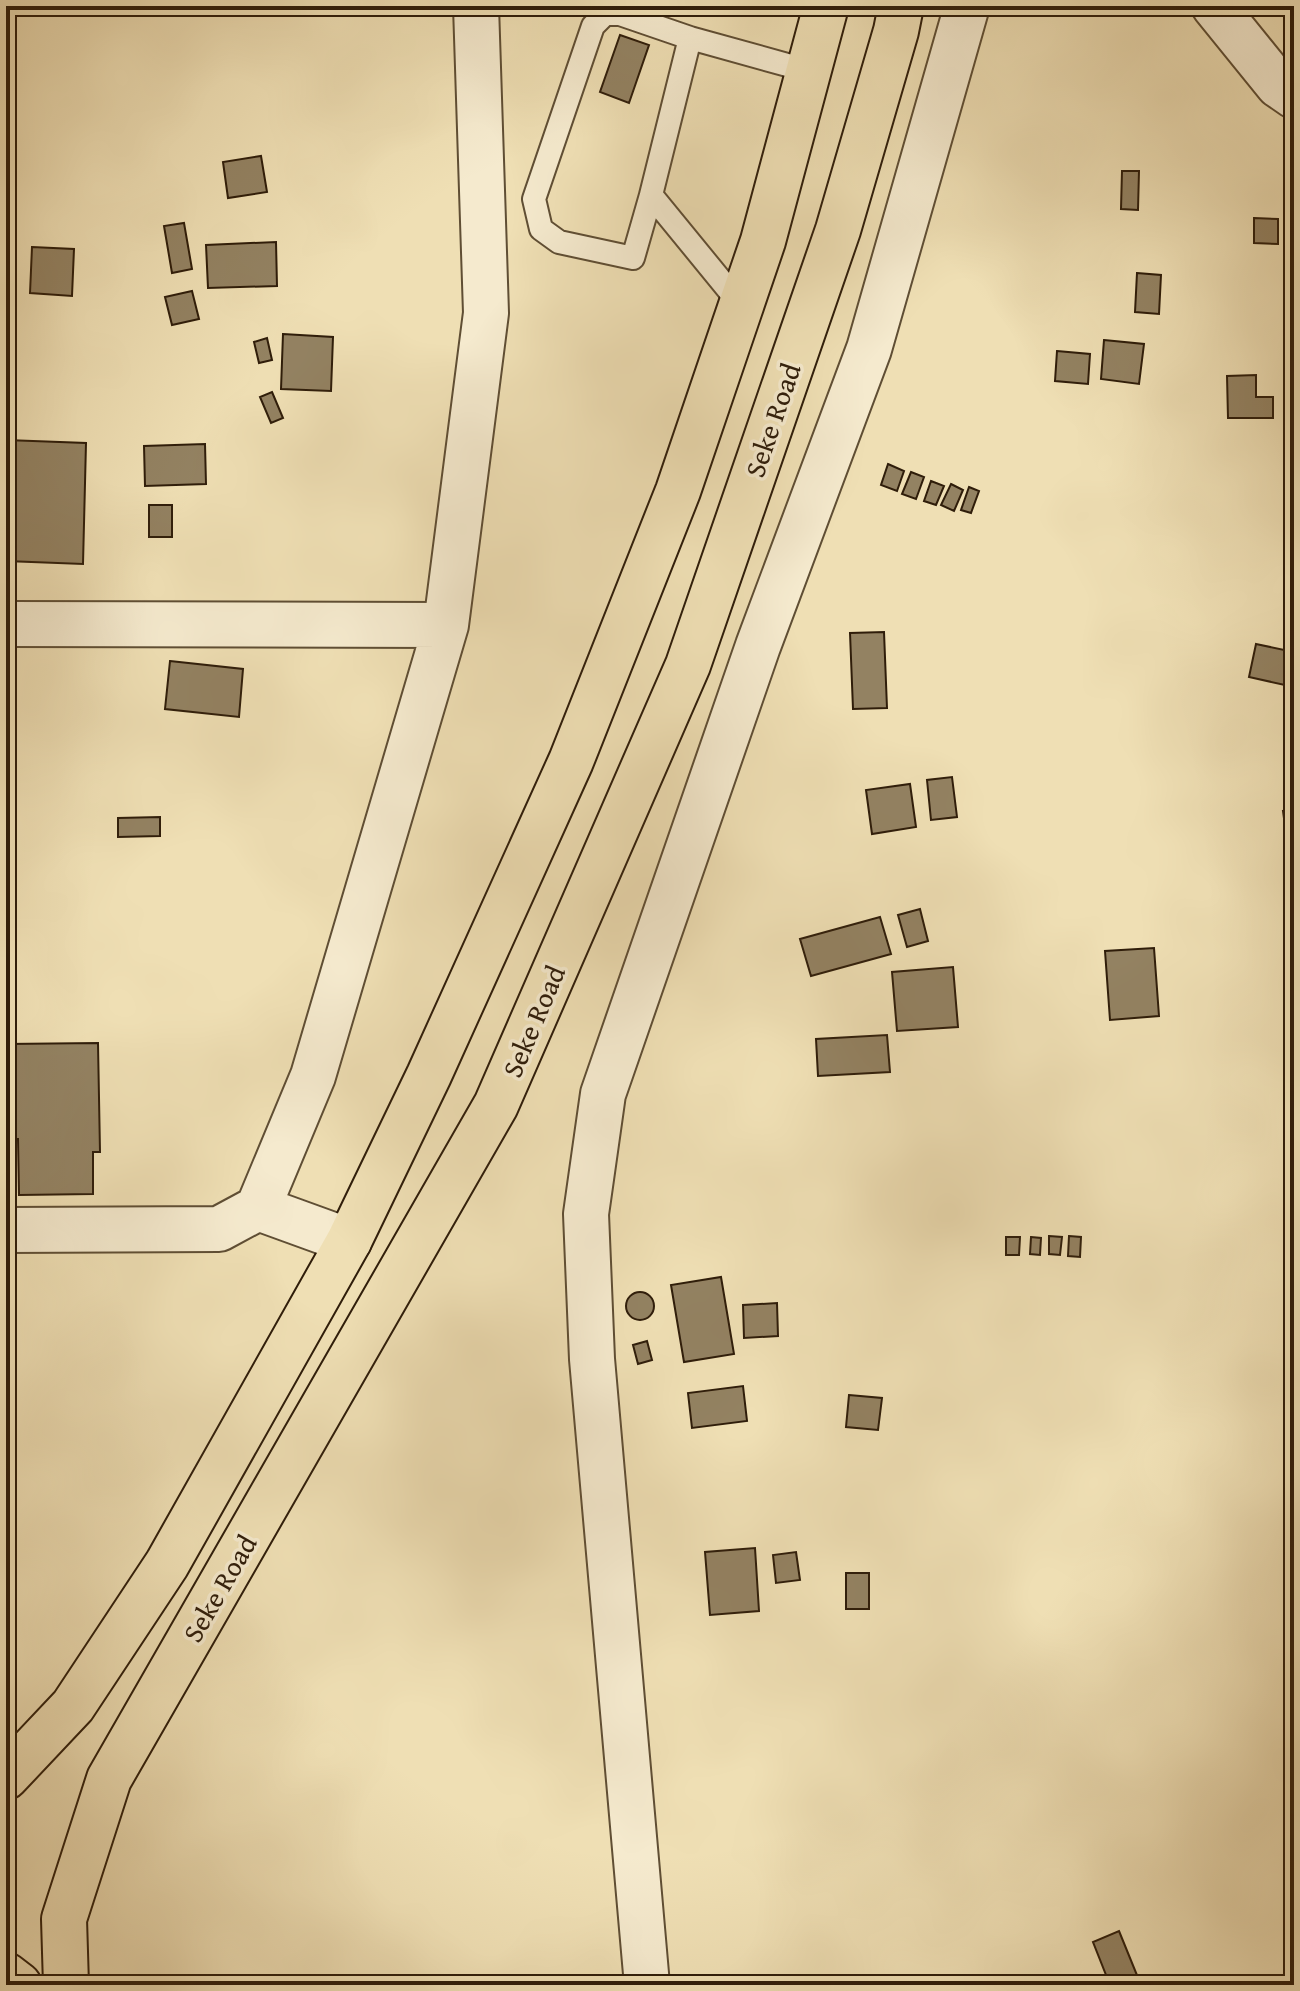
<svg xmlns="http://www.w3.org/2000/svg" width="1300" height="1991" font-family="'Gentium Book Plus',serif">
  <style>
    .building { fill: #938262; stroke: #2f1d0a; stroke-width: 2 }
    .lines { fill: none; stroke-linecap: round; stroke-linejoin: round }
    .lane-casing { stroke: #5f4e34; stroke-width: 26 }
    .street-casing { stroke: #5f4e34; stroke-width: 48 }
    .primary-casing { stroke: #2f1d0a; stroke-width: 48 }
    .lane { stroke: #f5eace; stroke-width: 22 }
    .street { stroke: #f5eace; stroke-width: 44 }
    .primary { stroke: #efdfb4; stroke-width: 44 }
    .labels { text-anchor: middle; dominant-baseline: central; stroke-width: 7; stroke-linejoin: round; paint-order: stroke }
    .street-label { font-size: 28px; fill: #2f1d0a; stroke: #f5eace }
  </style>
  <rect width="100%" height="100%" fill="#efdfb4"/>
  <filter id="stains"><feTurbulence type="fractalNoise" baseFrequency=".0025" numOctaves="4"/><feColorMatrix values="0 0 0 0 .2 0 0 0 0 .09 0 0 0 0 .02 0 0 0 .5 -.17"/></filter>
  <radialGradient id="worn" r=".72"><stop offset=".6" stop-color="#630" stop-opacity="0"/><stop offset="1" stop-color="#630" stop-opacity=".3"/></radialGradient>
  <path class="building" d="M620 35 649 45 629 103 600 92Z
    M261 156 267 192 228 198 223 162Z
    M1122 171H1139L1138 210 1121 209Z
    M1254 218 1278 219V244L1254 243Z
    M184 223 192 269 172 273 164 226Z
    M276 242 277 286 208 288 206 245Z
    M32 247 74 249 72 296 30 293Z
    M1137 273 1161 275 1159 314 1135 312Z
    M192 291 199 319 172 325 165 297Z
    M283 334 333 337 331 391 281 389Z
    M267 338 272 360 259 363 254 342Z
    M1104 340 1144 344 1139 384 1101 379Z
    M1057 351 1090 354 1088 384 1055 381Z
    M1256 375V397H1273V418H1228L1227 376Z
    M272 392 283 418 271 423 260 397Z
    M6 440 86 443 83 564 6 561Z
    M205 444 206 484 145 486 144 446Z
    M888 464 904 471 897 491 881 485Z
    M911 472 924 477 916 499 902 494Z
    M931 481 944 486 936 505 924 501Z
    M951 484 963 490 954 511 941 505Z
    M969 487 979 491 971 513 961 510Z
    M149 505H172V537H149Z
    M884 632 887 708 853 709 850 633Z
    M1256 644 1294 652V687L1249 677Z
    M170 661 243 669 239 717 165 709Z
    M952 777 957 817 931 820 927 780Z
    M910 784 916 827 872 834 866 790Z
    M1294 810V863H1290L1283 811Z
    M160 817V836L118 837V818Z
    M920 909 928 941 907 947 898 915Z
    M880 917 891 954 811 976 800 939Z
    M1154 948 1159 1016 1110 1020 1105 951Z
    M953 967 958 1027 897 1031 892 972Z
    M887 1035 890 1072 818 1076 816 1039Z
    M98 1043 100 1152H93V1194L19 1195 18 1139H8L6 1044Z
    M1049 1236 1062 1237 1060 1255 1049 1254Z
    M1069 1236 1081 1237 1080 1257 1068 1256Z
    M1006 1237H1020L1019 1255H1006Z
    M1031 1237 1041 1238 1040 1255 1030 1254Z
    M721 1277 734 1354 684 1362 671 1285Z
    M626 1306a14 14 0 1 1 28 0a14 14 0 1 1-28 0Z
    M777 1303 778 1336 744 1338 743 1305Z
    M647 1341 652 1360 638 1364 633 1345Z
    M743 1386 747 1421 692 1428 688 1393Z
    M849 1395 882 1398 878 1430 846 1427Z
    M755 1548 759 1611 710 1615 705 1552Z
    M796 1552 800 1580 776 1583 773 1555Z
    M846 1573H869V1609H846Z
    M1119 1931 1141 1985H1110L1093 1942Z"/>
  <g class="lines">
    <defs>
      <path id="lane" d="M651 195 633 258 559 242 541 229 534 199 593 26 605 14H620L690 38
        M741 305 651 195 690 38 809 71"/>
      <path id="street" d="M1214 6 1278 85 1294 96
        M6 624 446 625
        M258 1208 349 1241
        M6 1230 219 1229 258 1208 313 1076 446 625 486 313 476 6
        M647 1985 592 1359 586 1214 603 1094 758 646 869 349 967 6"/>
      <path id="primary" d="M6 1777 73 1706 167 1564 349 1241 429 1075 571 761 678 491 763 241 826 6
        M6 1975 19 1985
        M66 1985 64 1919 109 1779 496 1105 688 665 838 230 896 31 901 6"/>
    </defs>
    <use href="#lane" class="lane-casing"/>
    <use href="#street" class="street-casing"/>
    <use href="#primary" class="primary-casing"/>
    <use href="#lane" class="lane"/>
    <use href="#street" class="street"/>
    <use href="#primary" class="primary"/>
  </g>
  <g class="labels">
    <g class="street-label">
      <text transform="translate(772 420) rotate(-71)">Seke Road</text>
      <text transform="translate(533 1021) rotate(-67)">Seke Road</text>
      <text transform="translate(219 1588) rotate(-60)">Seke Road</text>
    </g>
  </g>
  <rect width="1300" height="1991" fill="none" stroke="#efdfb4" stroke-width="32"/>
  <rect x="8" y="8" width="1284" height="1975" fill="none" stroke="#2f1d0a" stroke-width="4"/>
  <rect x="16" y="16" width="1268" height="1959" fill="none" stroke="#2f1d0a" stroke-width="2"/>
  <rect width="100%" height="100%" filter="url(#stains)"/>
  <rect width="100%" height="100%" fill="url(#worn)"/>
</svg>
